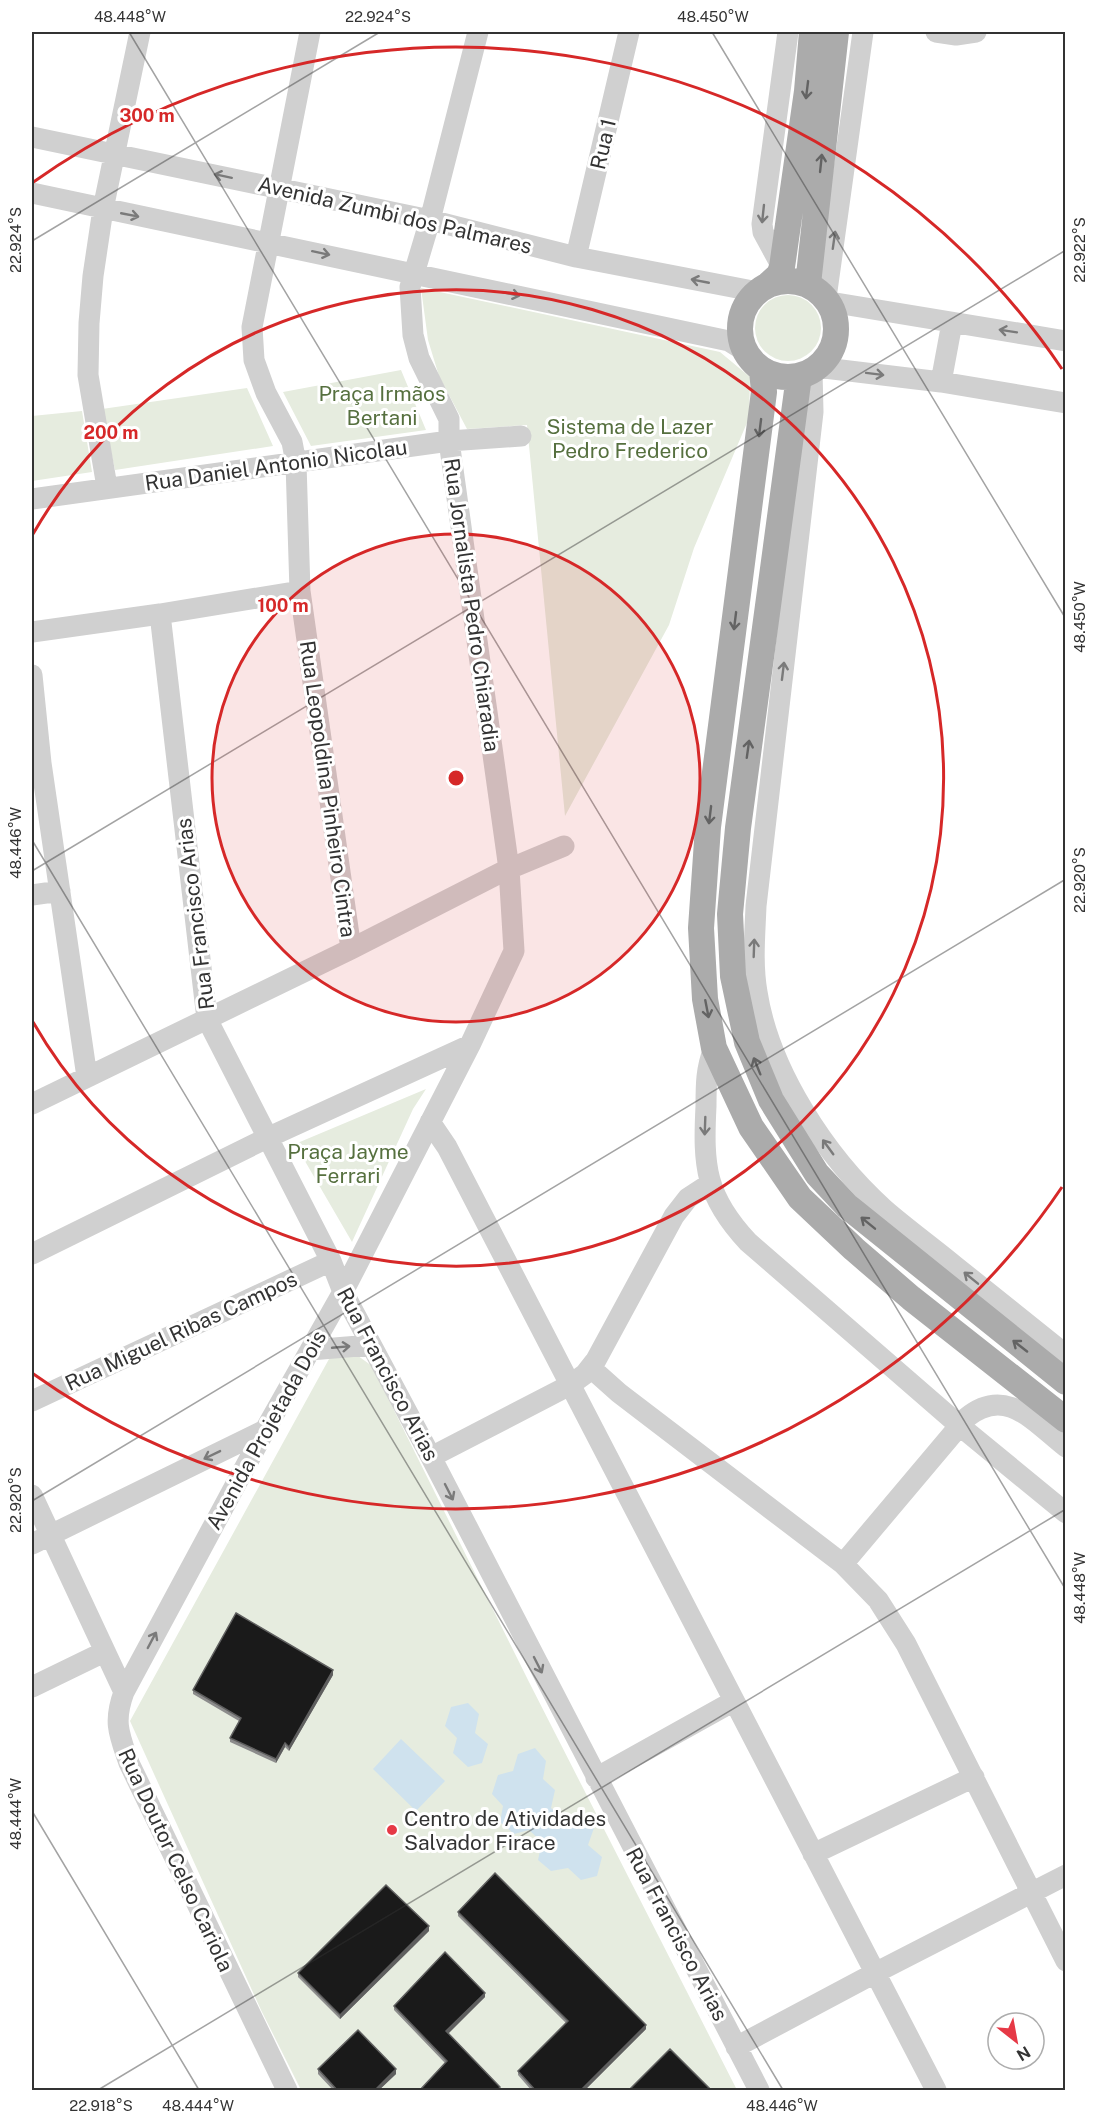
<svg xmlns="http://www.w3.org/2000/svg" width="1097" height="2122" font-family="'Public Sans',sans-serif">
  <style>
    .green { fill: #e6ecdf }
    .water { fill: #cfe2ee }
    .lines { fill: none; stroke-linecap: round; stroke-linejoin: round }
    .minor { stroke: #d0d0d0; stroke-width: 21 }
    .major { stroke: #ababab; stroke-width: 26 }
    .wall { fill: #8c8c8c }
    .shaded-wall { fill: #5f5f5f }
    .building { fill: #1a1a1a; stroke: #5f5f5f; stroke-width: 1.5 }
    .oneway { stroke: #636363 }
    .oneway2 { stroke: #7a7a7a }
    .ticks { fill: none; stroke: #333; stroke-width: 1.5; stroke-opacity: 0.45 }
    .ring { fill: none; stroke: #d62828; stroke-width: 3 }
    .poi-dot { fill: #e63946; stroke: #fff; stroke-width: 2 }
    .labels { text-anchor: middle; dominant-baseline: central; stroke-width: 6; stroke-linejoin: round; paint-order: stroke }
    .street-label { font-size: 21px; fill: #333; stroke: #fff }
    .park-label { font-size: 21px; fill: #56703f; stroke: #fff }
    .poi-label { font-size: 21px; fill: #333; stroke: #fff; text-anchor: start }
    .centre { fill: #d62828; stroke: #fff; stroke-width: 3 }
    .ring-label { font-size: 18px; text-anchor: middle; font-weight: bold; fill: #d62828; stroke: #fff; stroke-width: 6; stroke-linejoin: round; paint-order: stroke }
    .neatline { fill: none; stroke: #333; stroke-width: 2 }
    .ticks-label { font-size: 15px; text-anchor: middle; fill: #333 }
  </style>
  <rect width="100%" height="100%" fill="#fff"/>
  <path class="green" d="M421 288 720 352 750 377 749 418 694 548 669 625 565 816 527 425 467 429 439 376 428 340Z
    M755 328a33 33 0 1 1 66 0a33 33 0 1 1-66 0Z
    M401 370 426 430 311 446 283 392Z
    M247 388 273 446 115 470 102 409Z
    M82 411 92 472 32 481V416Z
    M426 1089 413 1109 352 1242 295 1144Z
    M340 1352 354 1353 372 1366 529 1682 737 2090H301L261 2010 130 1721 329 1359Z"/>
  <path class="water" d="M468 1703 479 1714 475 1733 488 1744 482 1763 468 1767 453 1753 457 1738 445 1726 451 1707Z
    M401 1739 445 1781 416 1811 373 1769Z
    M535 1748 546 1761 543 1779 555 1790 551 1808 566 1821 582 1817 594 1828 588 1845 602 1857 597 1876 581 1880 568 1868 551 1871 538 1860 542 1842 529 1830 514 1834 500 1822 503 1806 492 1794 498 1775 513 1771 518 1754Z"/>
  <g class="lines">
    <path class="minor" d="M310 32 252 327 254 360 266 393 292 442 296 463 300 591 351 949
      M936 32 956 35 976 32
      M32 137 430 220 576 257 758 292
      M32 193 729 341 745 351
      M576 257 629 32
      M782 267 763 232 762 224 788 32
      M826 298 863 32
      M830 302 1066 341
      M816 367 941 382 1066 403
      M812 371 813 412 756 906C755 934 752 963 757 992 769 1070 826 1157 884 1209 907 1229 932 1247 955 1266 992 1296 1029 1325 1066 1355
      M941 382 952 323
      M107 487 88 375 89 323 93 276 103 209 140 32
      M32 499 449 441 521 436
      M160 614 207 1019 331 1261 343 1292 431 1457 759 2090
      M32 632 160 614 300 591
      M32 675 41 763 87 1077
      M32 895 60 891
      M714 1048C706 1069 706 1084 706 1106 703 1166 705 1196 748 1242L960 1426 1066 1513
      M32 1104 351 949 502 872 564 846
      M430 1122 447 1147 936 2090
      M32 1254 269 1137 470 1045
      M310 1350 371 1345
      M591 1368 619 1393 843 1564 878 1600 906 1644 1066 1961
      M32 1401 331 1261
      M431 1457 570 1385 585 1374 596 1360 674 1216 688 1198 711 1183
      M32 1495 124 1692
      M32 1544 265 1430
      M843 1564 966 1418C1006 1385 1034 1422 1066 1447
      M32 1687 104 1652
      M596 1778 734 1701
      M813 1854 974 1777
      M736 2047 875 1973 1066 1875
      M287 2090 129 1763C119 1734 113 1722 124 1692L265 1430 343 1292 470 1045 514 951 509 869 449 441V419L419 358 413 335 410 287 430 220 478 32"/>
    <path class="major" d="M740 329a48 48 0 1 1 96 0a48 48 0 1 1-96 0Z
      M769 284 779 275 782 267 807 91 812 32
      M808 284 836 32
      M762 370 764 392 708 827 701 928 705 999 714 1048 751 1127 800 1198 854 1249 911 1298 1066 1420
      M799 376 738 828 730 914 733 976 747 1042 771 1100 817 1174 847 1206 1066 1382"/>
  </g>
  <path class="wall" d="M333 1675 289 1751 285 1747 276 1763 230 1742V1738L239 1721 193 1694V1690Z
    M458 1912 646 2029 584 2091H532L518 2075V2071L566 2023 458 1916Z
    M429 1931 340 2019 298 1977V1973Z
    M485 1997 448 2033 500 2091 445 2063 394 2010V2006Z
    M318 2069 396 2074 378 2091H334L318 2074Z"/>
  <path class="shaded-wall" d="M333 1670V1675L289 1751V1747Z
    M285 1743V1747L276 1763V1759Z
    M429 1926V1931L340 2019V2015Z
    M485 1993V1997L446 2036V2031Z
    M646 2025V2029L584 2091H580Z
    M396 2069V2074L378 2091H374Z"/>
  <path class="building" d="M236 1613 333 1670 289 1747 285 1743 276 1759 230 1738 241 1718 193 1690Z
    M495 1873 646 2025 580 2091H536L518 2071 568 2021 458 1912Z
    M386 1885 429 1926 340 2015 298 1973Z
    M445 1952 485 1993 446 2031 500 2087 497 2091H419L447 2061 394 2006Z
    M358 2030 396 2069 374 2091H338L318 2069Z
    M670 2049 710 2089 709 2091H628Z"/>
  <defs><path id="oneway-shaft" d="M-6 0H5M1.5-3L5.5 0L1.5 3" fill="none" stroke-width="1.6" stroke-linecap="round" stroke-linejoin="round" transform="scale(1.5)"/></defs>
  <g class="oneway">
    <use href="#oneway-shaft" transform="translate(807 90) rotate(97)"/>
    <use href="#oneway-shaft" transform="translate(821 163) rotate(-84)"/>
    <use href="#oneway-shaft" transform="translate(760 428) rotate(97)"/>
    <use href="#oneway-shaft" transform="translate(735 621) rotate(97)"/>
    <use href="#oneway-shaft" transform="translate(748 749) rotate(-82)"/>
    <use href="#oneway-shaft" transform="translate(710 815) rotate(97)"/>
    <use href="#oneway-shaft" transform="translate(707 1009) rotate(79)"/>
    <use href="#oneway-shaft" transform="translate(757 1066) rotate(-112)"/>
    <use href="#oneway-shaft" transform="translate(868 1223) rotate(-141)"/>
    <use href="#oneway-shaft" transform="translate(1020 1346) rotate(-142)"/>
  </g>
  <g class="oneway2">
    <use href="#oneway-shaft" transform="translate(223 176) rotate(-168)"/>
    <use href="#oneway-shaft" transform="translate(763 214) rotate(96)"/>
    <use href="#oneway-shaft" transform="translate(130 215) rotate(11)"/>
    <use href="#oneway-shaft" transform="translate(834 240) rotate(-82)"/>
    <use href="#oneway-shaft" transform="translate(321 253) rotate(12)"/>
    <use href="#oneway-shaft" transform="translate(700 281) rotate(-169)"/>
    <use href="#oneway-shaft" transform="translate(511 294) rotate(12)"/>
    <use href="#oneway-shaft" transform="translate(1008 331) rotate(-171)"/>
    <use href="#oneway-shaft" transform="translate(875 374) rotate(7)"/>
    <use href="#oneway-shaft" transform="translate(783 671) rotate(-83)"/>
    <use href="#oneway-shaft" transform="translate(754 948) rotate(-88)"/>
    <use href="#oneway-shaft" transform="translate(705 1126) rotate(92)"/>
    <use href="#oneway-shaft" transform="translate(828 1147) rotate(-126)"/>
    <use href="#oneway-shaft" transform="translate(971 1278) rotate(-141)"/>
    <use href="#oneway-shaft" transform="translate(341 1347) rotate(-5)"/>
    <use href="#oneway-shaft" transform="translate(212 1455) rotate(154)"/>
    <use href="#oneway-shaft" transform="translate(449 1492) rotate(63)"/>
    <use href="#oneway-shaft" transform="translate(152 1640) rotate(-62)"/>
    <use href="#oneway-shaft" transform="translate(538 1665) rotate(63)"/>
  </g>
  <path class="ticks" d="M129 32 1066 1590M712 32 1066 619M32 241 380 32M32 840 783 2090M32 871 1066 250M32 1501 1066 879M32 1811 199 2090M98 2090 1066 1509"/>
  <circle cx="456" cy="778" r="244" fill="#d62828" fill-opacity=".12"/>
  <g class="ring">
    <circle cx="456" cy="778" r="244"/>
    <path d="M33 534A488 488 0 1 1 33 1022"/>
    <path d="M1062 1187A731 731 0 0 1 32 1373M32 183A731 731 0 0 1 1062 369"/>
  </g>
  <circle class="poi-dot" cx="392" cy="1830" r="6"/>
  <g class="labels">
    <g class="street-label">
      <text transform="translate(603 144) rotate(-77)">Rua 1</text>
      <text transform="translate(395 215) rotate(13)">Avenida Zumbi dos Palmares</text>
      <text transform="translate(276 465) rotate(-8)">Rua Daniel Antonio Nicolau</text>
      <text transform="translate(472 605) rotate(82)">Rua Jornalista Pedro Chiaradia</text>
      <text transform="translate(328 789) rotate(82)">Rua Leopoldina Pinheiro Cintra</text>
      <text transform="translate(195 914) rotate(-97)">Rua Francisco Arias</text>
      <text transform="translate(181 1331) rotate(-25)">Rua Miguel Ribas Campos</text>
      <text transform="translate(388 1374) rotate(62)">Rua Francisco Arias</text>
      <text transform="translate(266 1430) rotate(-61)">Avenida Projetada Dois</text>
      <text transform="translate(176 1860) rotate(65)">Rua Doutor Celso Cariola</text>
      <text transform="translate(677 1934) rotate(62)">Rua Francisco Arias</text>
    </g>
    <g class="park-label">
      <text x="382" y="393">Praça Irmãos<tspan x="382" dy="24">Bertani</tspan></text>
      <text x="630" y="426">Sistema de Lazer<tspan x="630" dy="24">Pedro Frederico</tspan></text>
      <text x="348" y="1151">Praça Jayme<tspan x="348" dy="24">Ferrari</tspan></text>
    </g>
    <g class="poi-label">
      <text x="404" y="1818">Centro de Atividades<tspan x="404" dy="24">Salvador Firace</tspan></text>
    </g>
  </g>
  <circle cx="456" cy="778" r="9" class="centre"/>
  <g class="ring-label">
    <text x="147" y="122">300 m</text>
    <text x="111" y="439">200 m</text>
    <text x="283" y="612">100 m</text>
  </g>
  <rect width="1097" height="2122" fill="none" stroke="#ffffff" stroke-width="66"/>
  <g transform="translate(1016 2041) rotate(149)"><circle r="28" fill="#ffffff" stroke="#adadad" stroke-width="1.5"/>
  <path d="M0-4.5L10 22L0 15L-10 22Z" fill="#e63946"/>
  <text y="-9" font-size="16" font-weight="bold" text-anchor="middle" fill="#333333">N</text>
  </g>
  <rect x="33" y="33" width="1031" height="2056" class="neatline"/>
  <g class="ticks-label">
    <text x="130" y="22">48.448°W</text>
    <text x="378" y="22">22.924°S</text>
    <text x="713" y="22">48.450°W</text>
    <text transform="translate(16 240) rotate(-90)" y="5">22.924°S</text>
    <text transform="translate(1080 250) rotate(-90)" y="5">22.922°S</text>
    <text transform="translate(1080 617) rotate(-90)" y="5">48.450°W</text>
    <text transform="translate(16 843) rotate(-90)" y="5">48.446°W</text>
    <text transform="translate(1080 880) rotate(-90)" y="5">22.920°S</text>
    <text transform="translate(16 1500) rotate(-90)" y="5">22.920°S</text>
    <text transform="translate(1080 1588) rotate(-90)" y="5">48.448°W</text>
    <text transform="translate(16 1814) rotate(-90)" y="5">48.444°W</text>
    <text x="101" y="2111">22.918°S</text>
    <text x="198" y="2111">48.444°W</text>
    <text x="782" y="2111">48.446°W</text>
  </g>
</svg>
